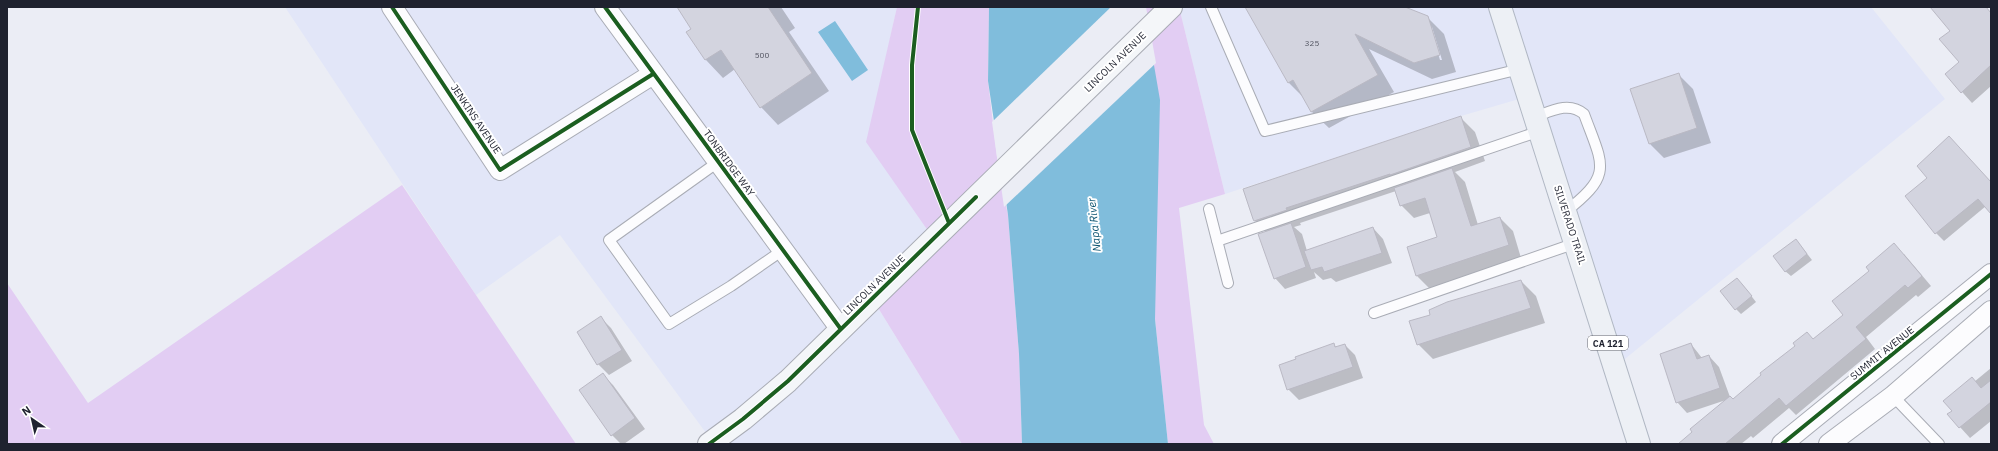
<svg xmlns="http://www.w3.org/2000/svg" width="1998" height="451" font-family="'IBM Plex Sans',sans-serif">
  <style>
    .built { fill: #e2e6f8 }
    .green { fill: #e2cdf3 }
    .water { fill: #80bddc }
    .pier { fill: #ebedf5 }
    .shadow { fill: #0003; fill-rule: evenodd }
    .building { fill: #d3d4df; stroke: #bab9c4 }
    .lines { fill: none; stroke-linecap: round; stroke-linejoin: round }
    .service-casing { stroke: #a9acb5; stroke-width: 12 }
    .minor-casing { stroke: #a9acb5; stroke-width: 22 }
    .secondary-casing { stroke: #a9acb5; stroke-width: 24 }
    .primary-casing { stroke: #b1b8c4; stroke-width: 24 }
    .service { stroke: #fcfcfe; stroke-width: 10 }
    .minor { stroke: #fcfcfe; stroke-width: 20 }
    .secondary { stroke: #f4f6f9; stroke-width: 22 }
    .primary { stroke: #edf0f5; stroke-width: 22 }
    .cycleway-casing { stroke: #fff; stroke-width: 6 }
    .cycleway { stroke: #1b5e20; stroke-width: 4 }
    .labels { text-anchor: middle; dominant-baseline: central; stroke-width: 4; stroke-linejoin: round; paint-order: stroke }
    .number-label { font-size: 8px; fill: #50525f }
    .shield { fill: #fff; stroke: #62646d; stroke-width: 1 }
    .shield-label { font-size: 9px; font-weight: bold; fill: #1f222f }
    .street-label { font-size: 10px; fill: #1f222f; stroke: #fff }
    .water-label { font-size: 11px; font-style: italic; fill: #054f6c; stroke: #fff }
  </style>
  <rect width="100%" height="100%" fill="#ebedf5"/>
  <path class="built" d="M285 7H897L867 142 933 238 872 298 962 444H709L712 441 560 235 476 295Z
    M1179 7H1871L1945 99 1615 367 1529 96 1461 116 1225 194Z"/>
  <path class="green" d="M897 7H989L988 81 999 174 1008 215 1019 354 1022 444H962L872 298 933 238 866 142Z
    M1144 7H1179L1225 194 1179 208 1204 425 1214 444H1168L1155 319Z
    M402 185 576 444H7V283L88 403Z"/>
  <path class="water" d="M989 7H1144L1160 100 1155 319 1168 444H1022L1019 354 1008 215 988 81Z
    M835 21 868 70 852 81 818 32Z"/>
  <path class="pier" d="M1111 7H1146L1156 63 1004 207 992 122Z"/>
  <path class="shadow" d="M678 7H781L795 28 789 32 829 91 778 125 761 107 735 69 723 78 706 60 688 33 693 29Z
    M1256 7H1403L1427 17 1444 34 1456 72 1432 79 1369 49 1394 92 1329 128 1312 112 1305 99 1289 83ZM1430 27H1432L1442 60H1440Z
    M1931 7H1984L1991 14V86L1972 103 1946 74 1961 62 1951 31Z
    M1678 74 1693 89 1711 143 1664 158 1650 144Z
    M1461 118 1475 132 1485 161 1455 172 1465 182 1478 225 1500 218 1513 231 1521 258 1430 289 1417 276 1438 238 1430 213 1414 218 1401 205 1396 191 1300 223 1301 225 1294 227 1302 234 1307 251 1373 228 1383 239 1392 263 1336 282 1331 278 1323 280 1314 272 1316 278 1285 289 1275 278 1266 232 1255 221 1244 190Z
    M1991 183V211L1986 206 1944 241 1936 233Z
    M1801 246 1812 260 1791 276 1785 271Z
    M1904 254 1931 286 1918 297 1916 295 1866 337 1875 349 1796 415 1789 408 1753 438 1751 436 1741 444H1695L1726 400 1687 413 1677 402 1691 344 1702 358 1709 356 1719 367 1730 397 1733 400 1845 315Z
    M1521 281 1536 296 1545 323 1433 359 1418 344 1431 316Z
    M1742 284 1756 302 1741 314 1736 309Z
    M601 318 611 328 632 361 609 375 598 364 578 332Z
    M1333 344 1337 348 1345 345 1355 355 1363 378 1299 400 1288 389Z
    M1991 368V421L1970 438 1949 415 1974 382Z
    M602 374 613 385 645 429 624 444H621L612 435Z"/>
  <path class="building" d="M677 7H768L812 73 760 108 721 50 705 60 686 32 691 29Z
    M1245 7H1405L1428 16 1440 55 1414 63 1355 34 1378 75 1311 112 1293 80 1288 83Z
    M1930 7H1986L1991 13V65L1961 93 1945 74 1959 62 1939 39 1950 31Z
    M1679 73 1697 128 1649 144 1630 89Z
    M1461 116 1471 147 1390 175V174L1286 208 1287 210 1254 221 1253 219 1243 189Z
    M1949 136 1991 182V214L1978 199 1935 234 1905 196 1927 178 1917 166Z
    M1452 168 1471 226 1500 217 1509 245 1416 276 1407 247 1437 237 1425 198 1400 206 1394 188Z
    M1291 223 1306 267 1274 279 1258 234Z
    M1373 227 1382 253 1324 272 1322 267 1311 270 1304 251Z
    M1796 239 1807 254 1785 272 1773 256Z
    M1894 243 1922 276 1908 288 1905 285 1856 327 1866 339 1786 406 1779 398 1725 444H1678L1692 432 1690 429 1730 396 1733 399 1761 375 1760 373 1795 346 1793 343 1807 332 1813 339 1843 315 1832 301 1869 271 1866 267Z
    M1737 278 1752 296 1735 310 1720 291Z
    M1521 280 1531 308 1417 345 1409 321 1430 315 1429 310 1447 302Z
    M601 316 622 350 597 365 577 332Z
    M1334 343 1335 347 1345 344 1353 367 1287 390 1279 365 1296 359 1295 357Z
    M1691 343 1697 359 1709 355 1720 388 1676 403 1660 354Z
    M603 373 635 418 611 436 579 390Z
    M1972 377 1981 388 1991 380V402L1959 428 1947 414 1952 411 1943 401Z"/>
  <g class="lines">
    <defs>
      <path id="service" d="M1211 7 1265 131 1520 69
        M1535 117C1551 111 1569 101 1584 114 1603 166 1614 174 1565 212
        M718 162 609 240 669 324 731 286 783 250
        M1209 209 1228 283
        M1217 241 1540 131
        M1374 313 1576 243
        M1893 396 1939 444"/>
      <path id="minor" d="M392 7 500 170 653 74
        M605 7 840 328
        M1782 444 1991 274
        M1829 444 1893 396 1991 311"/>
      <path id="secondary" d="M709 444 743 419 788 381 1171 7"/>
      <path id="primary" d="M1500 7 1639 444"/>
    </defs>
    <use href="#service" class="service-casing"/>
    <use href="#minor" class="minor-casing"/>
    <use href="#secondary" class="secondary-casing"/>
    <use href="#primary" class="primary-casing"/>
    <use href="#service" class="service"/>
    <use href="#minor" class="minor"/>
    <use href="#secondary" class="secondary"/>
    <use href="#primary" class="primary"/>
    <defs>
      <path id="cycleway" d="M392 7 500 170 653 74
        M605 7 840 328
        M918 7 912 65V130L949 223
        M709 444 743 419 788 381 976 197
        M1782 444 1991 274"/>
    </defs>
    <use href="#cycleway" class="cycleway-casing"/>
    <use href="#cycleway" class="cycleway"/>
  </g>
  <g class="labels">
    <g class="number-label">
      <text x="1312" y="43">325</text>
      <text x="762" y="55">500</text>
    </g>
    <rect class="shield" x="1588" y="336" width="40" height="14" rx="3"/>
    <g class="shield-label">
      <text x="1608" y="343">CA 121</text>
    </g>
    <g class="street-label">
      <text transform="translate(1115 62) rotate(-44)">LINCOLN AVENUE</text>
      <text transform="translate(476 119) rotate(56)">JENKINS AVENUE</text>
      <text transform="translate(729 163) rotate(54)">TONBRIDGE WAY</text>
      <text transform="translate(1570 225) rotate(72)">SILVERADO TRAIL</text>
      <text transform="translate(874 285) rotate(-44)">LINCOLN AVENUE</text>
      <text transform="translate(1882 353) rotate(-39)">SUMMIT AVENUE</text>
    </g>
    <g class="water-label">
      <text transform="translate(1094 225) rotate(-96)">Napa River</text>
    </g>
  </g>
  <rect width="1998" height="451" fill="none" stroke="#1f222f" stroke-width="16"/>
  <g transform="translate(32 419) rotate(326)" stroke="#ffffff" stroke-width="3" paint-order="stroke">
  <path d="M0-3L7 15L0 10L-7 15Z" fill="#1f222f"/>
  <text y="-6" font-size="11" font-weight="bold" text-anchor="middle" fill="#1f222f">N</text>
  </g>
</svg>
